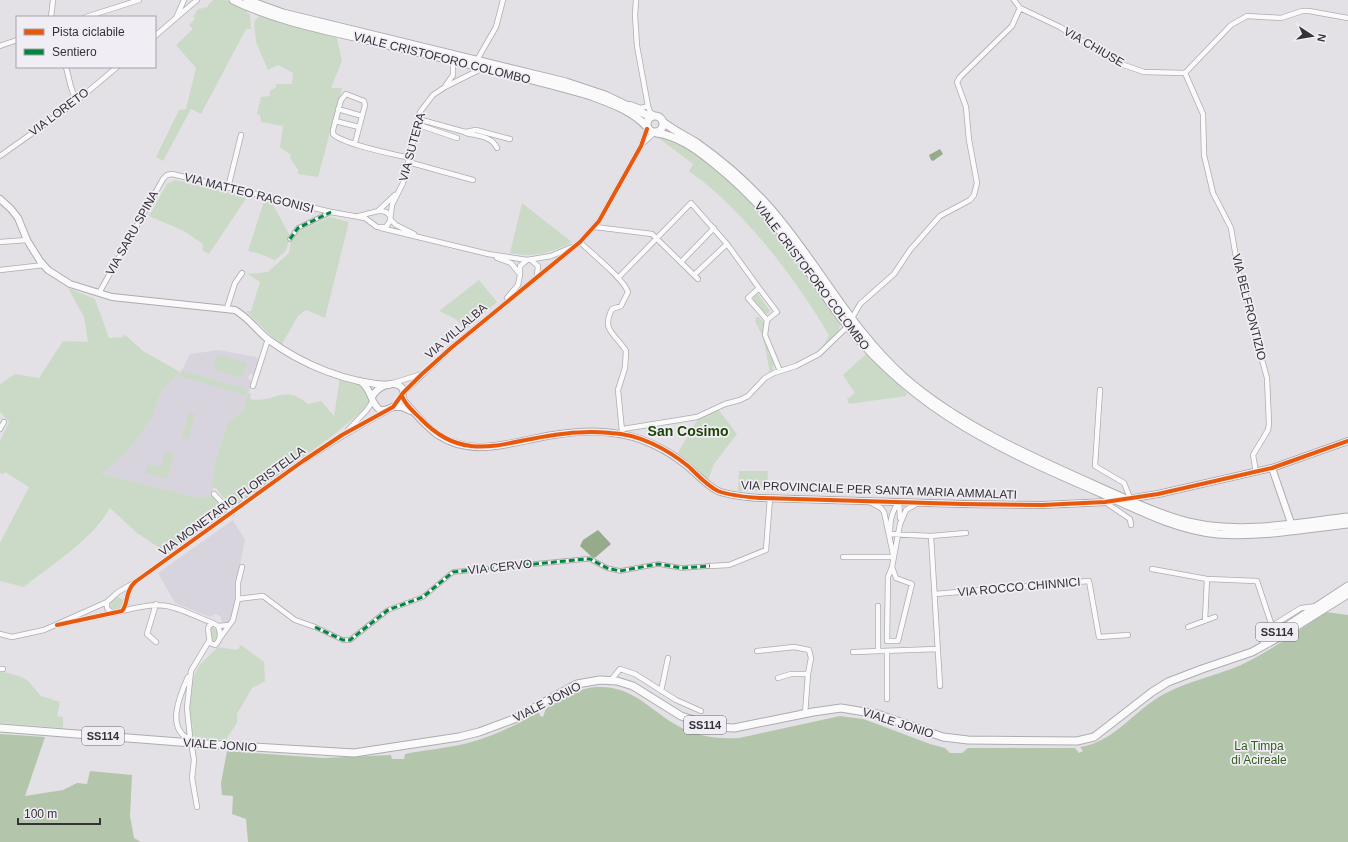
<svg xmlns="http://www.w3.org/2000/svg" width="1348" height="842" font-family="Arial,sans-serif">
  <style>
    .built { fill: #d8d4de }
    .green { fill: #cbdac6 }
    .forest { fill: #b3c6ac }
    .water { fill: #95ab8b }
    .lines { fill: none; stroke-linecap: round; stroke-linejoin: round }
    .pedestrian-casing { stroke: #aeacb0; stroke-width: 5.5 }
    .minor-casing { stroke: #aeacb0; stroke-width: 6 }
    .tertiary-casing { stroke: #aeacb0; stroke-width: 8 }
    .primary-casing { stroke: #aeacb0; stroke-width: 9 }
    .pedestrian { stroke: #fbfafb; stroke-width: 3.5 }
    .minor { stroke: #fbfafb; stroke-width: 4.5 }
    .tertiary { stroke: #fbfafb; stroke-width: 6 }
    .primary { stroke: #fbfafb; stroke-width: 7 }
    .quiet { stroke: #00873e; stroke-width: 3; stroke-dasharray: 6 3; stroke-linecap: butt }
    .cycleway-casing { stroke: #f0edf5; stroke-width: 6 }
    .cycleway { stroke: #e8590c; stroke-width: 4 }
    .labels { text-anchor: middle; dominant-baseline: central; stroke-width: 3.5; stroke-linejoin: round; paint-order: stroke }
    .shield { fill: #f0edf5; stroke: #6c6a6f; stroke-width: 1 }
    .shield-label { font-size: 11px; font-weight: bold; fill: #343236 }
    .street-label { font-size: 12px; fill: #343236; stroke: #f0edf5 }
    .park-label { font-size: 12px; fill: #33601c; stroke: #f0edf5 }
    .quarter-label { font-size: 14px; font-weight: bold; fill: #1d4404; stroke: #f0edf5 }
  </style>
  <rect width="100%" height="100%" fill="#e3e1e6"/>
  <path class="built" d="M219 350 256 357 259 360 254 375 250 374 248 378 252 382 243 410 228 424 215 462 212 495 201 498 100 474 124 455 135 442 153 417 161 392 182 370 190 354Z
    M233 520 245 540 236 584V606L230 622 226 623 222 622 220 616 215 614 210 617 175 603 158 573Z"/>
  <path class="green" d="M213 0H226L247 10V13L250 14 251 29H246L201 114 191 109 163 161 156 157 179 110 186 109 196 68 176 45 193 29 189 25 195 19 193 16 196 14 195 12 199 9 208 7V5Z
    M259 16 337 38 342 61 331 88H342L318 177 298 174V170L290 158 291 155 280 147 283 126 261 122 260 115 257 114 261 97 270 96V91L276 87V84H292L293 73 278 65 268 70 256 42 254 22Z
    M663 136C683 144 700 156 717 170 768 214 802 267 840 322L839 331 822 349 829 335C795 278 743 209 689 171L693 164 657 137Z
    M175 180 247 197 209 254 202 250 203 244 184 231 149 216 167 184Z
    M264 201 272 203 290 236 286 251 275 260 257 253 248 251Z
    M522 203 572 242C551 253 534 258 510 253Z
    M330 217 349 222 325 318 306 310 298 316 282 344 270 335 246 311H251L260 282 248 274 268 272 289 253 291 240 299 231Z
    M479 280 497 302 465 330 456 319 439 311Z
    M68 288 95 299 109 338 123 337 124 334 143 351 180 372 161 392 153 417 135 442 124 455 101 474 201 498 212 495 225 508 226 511 165 556 158 547 137 533 110 508C91 541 53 563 24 587L0 581V543L29 487 5 472 3 474 0 473V441L9 422 0 412V384L15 374 39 378 63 341 88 342 84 317Z
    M758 294 770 311 768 314 763 313 753 300 754 296Z
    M756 317H759L764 323 763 334 769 351 767 352C772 356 777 368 770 373L763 337 755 321Z
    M217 354 247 363 242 378 213 369Z
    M866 354 907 393 906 396 849 404 847 399 855 393 843 375Z
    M183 371 247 389 245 395 179 376Z
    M340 378 362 385 370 399C366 418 255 490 233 506L228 504 216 488H212L215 462 228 423 243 410 248 393 251 394 250 399C274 404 283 383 308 404L321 401 334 416Z
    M718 409 737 434 714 464 708 480 677 454 698 419Z
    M189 412 195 414 188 439 182 438Z
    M166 451 174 454 167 479 145 473 148 464 161 467Z
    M739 471H768L767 491H738Z
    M110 604a7 7 0 1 1 14 0a7 7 0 1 1-14 0Z
    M213 627 217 630V638L214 642 212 640 211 629Z
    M241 645 264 662 265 681 252 688 237 714V723L227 738V741L196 737 191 734 190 728H192L193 725 189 724C189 705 188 685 198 668 203 660 212 654 218 647L237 650Z
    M0 671 22 677 28 681 41 696 60 702 57 716 63 717V728L0 723Z"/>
  <path class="forest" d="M1326 612 1348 615V842H248L246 819 232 814 233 796 222 795 221 783 227 751 323 758 391 755 392 759H404L405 754C425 750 448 748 468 743 494 736 516 725 539 712L540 716 543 717 546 708C561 700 579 688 596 687 634 685 650 711 680 727 698 737 719 739 739 738L840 716 863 719 877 724 930 744 945 748 950 753H962L968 748H1075L1079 753 1083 751 1080 747C1115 742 1134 710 1164 694 1188 681 1216 676 1241 665 1271 651 1299 630 1326 612Z
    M0 734 45 737 25 796 63 790 77 783 87 784 90 771 132 775 130 816 134 838 141 842H0Z"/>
  <path class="water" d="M940 149 943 154 933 161 931 160 929 155Z
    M598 530 611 544 596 557 593 558 580 546 583 540Z"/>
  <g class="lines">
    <defs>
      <path id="pedestrian" d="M290 239 298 228 331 212
        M315 627 343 640H350L388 610 423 597 453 572 586 559H590L607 568 620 571 658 564 682 568 710 566"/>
      <path id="minor" d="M636 0 635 15 637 46 648 106 650 112 656 116
        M1014 0 1020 8 1060 27 1118 63 1144 72 1185 73 1231 25 1247 16 1281 18 1302 11H1309L1348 18
        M51 17 53 0
        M86 17 139 0
        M177 17 197 0
        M155 36 176 18 184 0
        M0 46 17 40
        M477 60 496 27 503 0
        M66 67 71 87 76 101
        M1185 73 1203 114 1204 155 1213 193 1231 228 1239 275 1254 321 1259 349 1267 378 1269 424 1268 430 1253 455 1256 472
        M446 85 453 75V61
        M630 104 641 108 648 106
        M338 109 362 116
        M418 119 465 132 476 130 510 139
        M335 121 359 127
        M416 124 457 138
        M466 133C477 136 492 136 497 148
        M644 142 654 133
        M355 143 365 105 364 101 346 94 341 100 333 130V134C342 144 393 154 409 158
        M0 156 72 105 117 67
        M408 162 473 180
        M228 188 241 135
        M378 211 395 195
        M358 216C368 215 384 205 390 216
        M390 219 396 225 414 234
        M595 227 652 234 698 279
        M381 228 488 254 527 260 551 256 572 247
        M0 242 27 240
        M580 242C592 254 623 278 628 292L621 306 612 309C601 331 615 333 626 351L625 368 618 390 622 431
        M497 258 511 263 518 272
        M531 260 538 266 537 276
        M681 262 714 228
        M0 270 44 265
        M694 275 727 244
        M618 278 691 203 727 244 759 288
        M99 293 163 179 167 175 172 174 331 212 365 218 377 227H386L390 221 392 205 403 183 420 112 433 95 445 87 483 68
        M507 298 518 285 520 275V266L527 260
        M227 308 235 283 242 273
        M767 320 748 298 759 288 777 312 767 320 765 335 780 371
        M851 320 860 304 894 274 910 250 940 216 970 200 974 195 977 183 969 140 966 107 957 82 960 77 1012 26 1020 8
        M393 383 422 374
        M253 386 268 339
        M1100 390 1095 466 1124 483 1130 498
        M403 393 451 348 580 242 599 221 641 146 647 129
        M0 429 4 422
        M623 429 697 417 725 404 740 400 748 396 765 378 774 373 796 366 819 354 848 326
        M348 430 366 411 373 401
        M214 494 232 513
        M870 502 881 508 884 512 893 554
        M899 502C891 512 890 522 890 534L931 536 940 686
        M899 502 900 518
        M1105 502 1130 519 1131 525
        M931 536 966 533
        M843 557H893
        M710 566 729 565 766 550 770 498
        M892 567 896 578 912 584 898 641H887L888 577 892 567 900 524 906 510 918 503
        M1152 569 1207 579 1257 581 1272 626 1301 608 1318 606
        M935 594 1089 581 1099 637 1128 635
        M238 599V583L242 567
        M107 602V608L112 613
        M878 606V651
        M122 611C168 599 172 607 213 623
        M1205 620 1207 579
        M57 625 122 611C129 603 124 593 135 582 218 523 297 458 387 411
        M218 626C221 633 221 640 215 645L210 643 208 629 209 626 213 623 218 626 229 625
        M1188 627 1215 617
        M0 634 12 637 44 630 107 602 118 592 132 584
        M220 638 233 620 238 599 263 596 295 620 315 627
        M156 642 147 634 156 604
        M757 651 794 647 809 650 811 658 808 674
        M853 652 938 649
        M0 669H3
        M188 677C179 697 165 731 192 740
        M778 678 791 674H808L805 714
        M611 680 620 669 635 674 676 700 701 711
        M661 691 668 658
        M887 699V651
        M190 737 187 708 191 671 209 641
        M192 748 194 760 192 778 197 807"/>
      <path id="tertiary" d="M0 199 11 209 18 218 27 240 40 261 48 270 70 284 112 297 235 310C249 318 257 331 269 340 303 365 347 383 389 385
        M360 381C373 390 369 402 380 410 391 411 405 401 403 389 394 378 377 387 372 397
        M402 396 404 401C414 412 425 426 438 435 474 459 514 441 553 435 572 432 594 430 613 433 640 436 667 449 687 466 697 474 706 485 718 491 731 496 746 497 760 498L962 504 1043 505 1107 502
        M393 407H402L411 411
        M1272 468 1291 523
        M1128 499 1158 494 1272 468 1348 441"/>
      <path id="primary" d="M233 0C274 20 319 29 363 39 439 58 516 74 591 96 610 103 633 111 647 127
        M247 0 283 13 566 82 605 95 651 117
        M647 124a8 8 0 1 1 16 0a8 8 0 1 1-16 0Z
        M663 122C673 130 686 136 697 143 724 162 749 184 771 209 818 263 850 329 904 377 968 433 1058 468 1135 503 1154 511 1173 519 1193 523 1243 534 1297 523 1348 517
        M657 133C678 136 696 149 712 162 737 182 761 205 780 231 804 262 824 297 848 327 919 414 1003 451 1103 494 1140 511 1177 530 1218 534 1260 537 1306 529 1348 524
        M1264 641 1348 586
        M0 728 205 744 354 753 459 737 479 732 514 719 577 684 600 680 617 681 633 686 681 716 716 727 734 728 813 712 841 708 877 714 943 737 968 740 1077 741 1094 737 1152 692 1168 682 1202 669 1252 652 1281 636 1348 594"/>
    </defs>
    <use href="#pedestrian" class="pedestrian-casing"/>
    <use href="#minor" class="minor-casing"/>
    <use href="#tertiary" class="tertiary-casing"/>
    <use href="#primary" class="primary-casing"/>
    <use href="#pedestrian" class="pedestrian"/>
    <use href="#minor" class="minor"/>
    <use href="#tertiary" class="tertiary"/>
    <use href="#primary" class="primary"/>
    <path class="quiet" d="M290 239 298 228 331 212
      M315 627 343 640H350L388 610 423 597 453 572 586 559H590L607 568 620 571 658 564 682 568 710 566"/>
    <defs>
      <path id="cycleway" d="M402 396C405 405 414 412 421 419 464 464 502 442 554 435 572 432 592 431 611 433 639 434 667 449 688 466 698 475 706 485 718 491 731 496 746 497 760 498L962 504 1043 505 1105 502 1158 494 1272 468 1348 441
        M57 625 122 611C129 603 124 593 135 582L303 461 342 435 393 407 403 393 422 374 451 348 580 242 599 221 641 146 647 129"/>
    </defs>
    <use href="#cycleway" class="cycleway-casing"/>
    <use href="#cycleway" class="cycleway"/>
  </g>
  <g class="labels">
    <g class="shield">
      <rect x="1256" y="623" width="42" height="18" rx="3"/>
      <rect x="684" y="716" width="42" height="18" rx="3"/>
      <rect x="82" y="727" width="42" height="18" rx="3"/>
    </g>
    <g class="shield-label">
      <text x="1277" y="632">SS114</text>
      <text x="705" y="725">SS114</text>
      <text x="103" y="736">SS114</text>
    </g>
    <g class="street-label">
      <text transform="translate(1094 47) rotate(30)">VIA CHIUSE</text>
      <text transform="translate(442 58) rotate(14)">VIALE CRISTOFORO COLOMBO</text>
      <text transform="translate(59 112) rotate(-37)">VIA LORETO</text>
      <text transform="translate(412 147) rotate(-75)">VIA SUTERA</text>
      <text transform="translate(249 193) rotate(14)">VIA MATTEO RAGONISI</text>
      <text transform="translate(132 233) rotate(-61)">VIA SARU SPINA</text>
      <text transform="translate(812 276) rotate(53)">VIALE CRISTOFORO COLOMBO</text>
      <text transform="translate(1249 307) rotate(76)">VIA BELFRONTIZIO</text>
      <text transform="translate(456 331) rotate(-41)">VIA VILLALBA</text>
      <text transform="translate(879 490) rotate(2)">VIA PROVINCIALE PER SANTA MARIA AMMALATI</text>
      <text transform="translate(232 501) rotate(-36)">VIA MONETARIO FLORISTELLA</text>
      <text transform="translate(500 567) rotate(-6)">VIA CERVO</text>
      <text transform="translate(1019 587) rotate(-5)">VIA ROCCO CHINNICI</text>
      <text transform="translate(547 702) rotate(-27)">VIALE JONIO</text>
      <text transform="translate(898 723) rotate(18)">VIALE JONIO</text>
      <text transform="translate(220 745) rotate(4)">VIALE JONIO</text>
    </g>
    <g class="park-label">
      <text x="1259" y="746">La Timpa<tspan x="1259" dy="14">di Acireale</tspan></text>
    </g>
    <g class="quarter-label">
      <text x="688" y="431">San Cosimo</text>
    </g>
  </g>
  <rect x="16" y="16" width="140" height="52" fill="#f0edf5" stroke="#a5a2a9"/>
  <rect x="24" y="29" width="20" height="6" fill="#e8590c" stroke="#a5a2a9"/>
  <text x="52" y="36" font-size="12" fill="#343236">Pista ciclabile</text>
  <rect x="24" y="49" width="20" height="6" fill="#00873e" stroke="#a5a2a9"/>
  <text x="52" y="56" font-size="12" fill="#343236">Sentiero</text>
  <g transform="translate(1312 36) rotate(102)" stroke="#f0edf5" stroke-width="3" paint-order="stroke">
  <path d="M0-3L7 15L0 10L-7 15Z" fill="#343236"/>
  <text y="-6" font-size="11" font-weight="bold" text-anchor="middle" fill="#343236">N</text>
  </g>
  <path d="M18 818v6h82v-6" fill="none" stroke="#343236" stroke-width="2"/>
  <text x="24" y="818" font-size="12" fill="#343236" stroke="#f0edf5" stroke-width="3" paint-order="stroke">100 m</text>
</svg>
